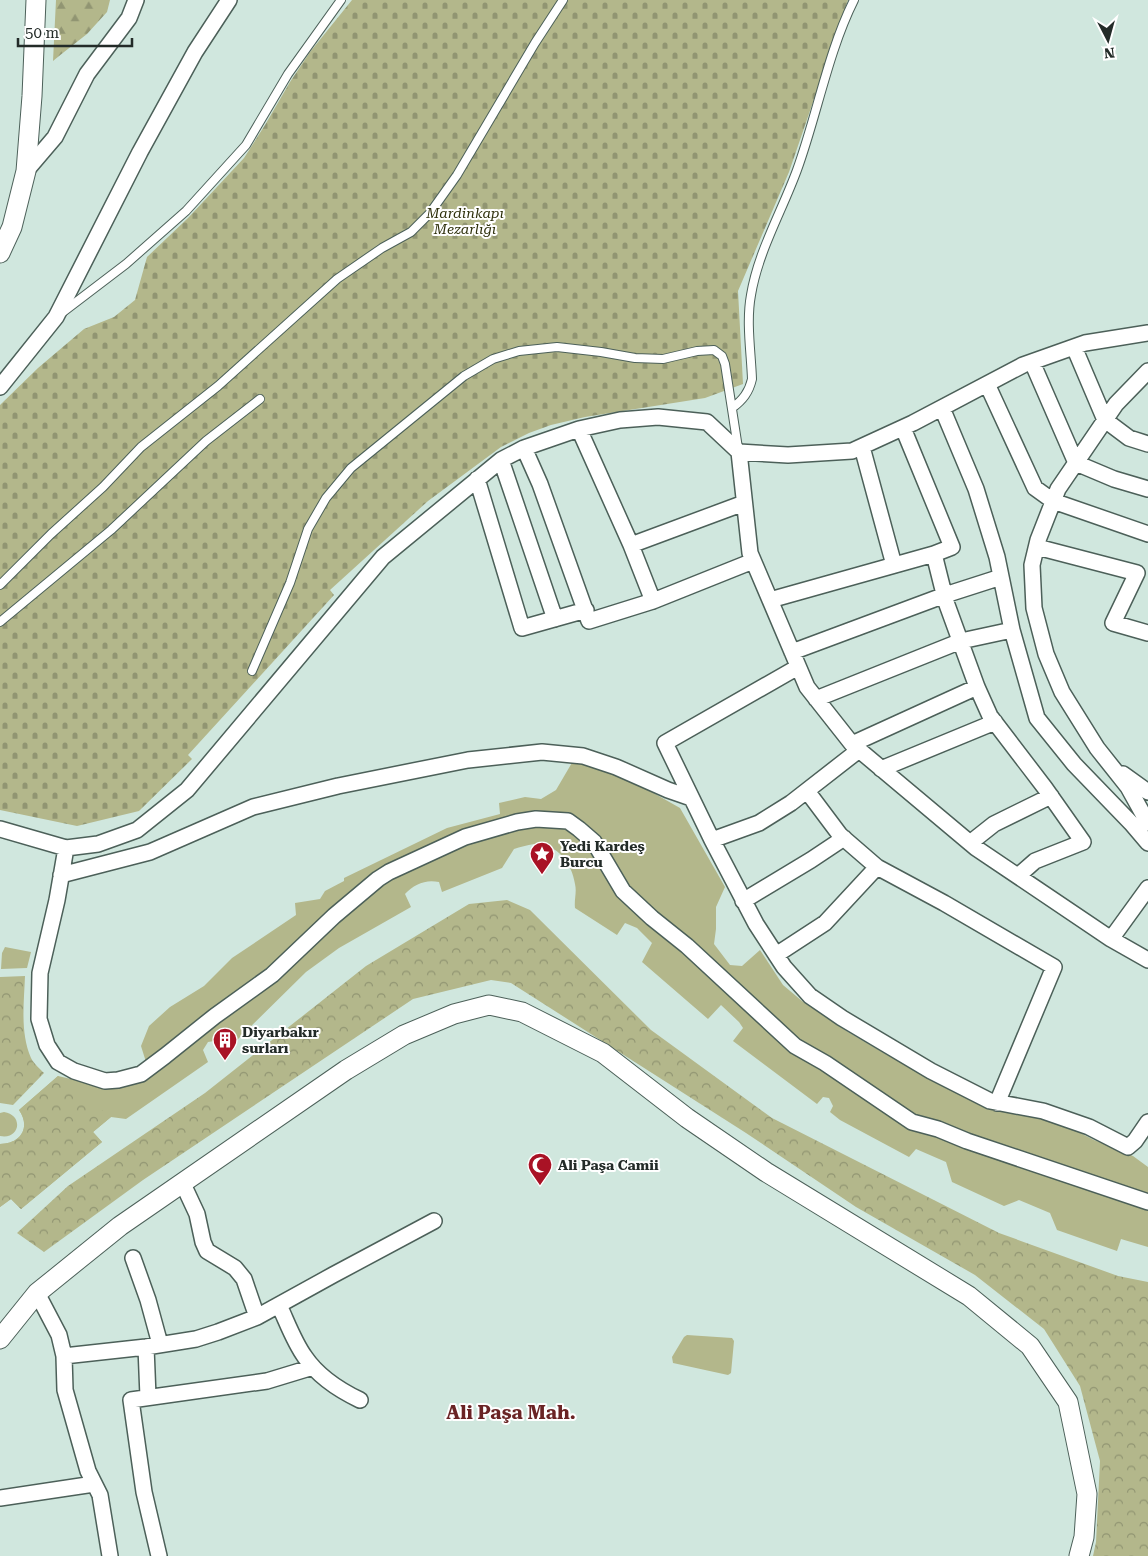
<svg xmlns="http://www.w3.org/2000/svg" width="1148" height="1556" font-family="'Roboto Serif',serif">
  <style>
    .grass { fill: #b3b78b }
    .forest { fill: url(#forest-firs) }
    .cemetery { fill: url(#cemetery-stones) }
    .park { fill: url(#park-crowns) }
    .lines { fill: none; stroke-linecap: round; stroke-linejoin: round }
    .service-casing { stroke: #4c6059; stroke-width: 10 }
    .minor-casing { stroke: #4c6059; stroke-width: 18 }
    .tertiary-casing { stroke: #4c6059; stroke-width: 21 }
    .service { stroke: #fff; stroke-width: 8 }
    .minor { stroke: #fff; stroke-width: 15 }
    .tertiary { stroke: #fff; stroke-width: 19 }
    .labels { text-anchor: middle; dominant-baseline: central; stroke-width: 4; stroke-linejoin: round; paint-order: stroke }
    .park-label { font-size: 14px; font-style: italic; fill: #2d2f0a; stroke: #fff }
    .poi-label { font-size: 14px; font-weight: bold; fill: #232b28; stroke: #fff; text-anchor: start }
    .district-label { font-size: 19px; font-weight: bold; fill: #6a2425; stroke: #fff }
  </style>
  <defs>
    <pattern id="forest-firs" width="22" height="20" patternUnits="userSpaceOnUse" patternTransform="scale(1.25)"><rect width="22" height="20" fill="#b3b78b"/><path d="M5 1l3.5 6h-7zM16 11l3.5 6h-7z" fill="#919572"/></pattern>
    <pattern id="cemetery-stones" width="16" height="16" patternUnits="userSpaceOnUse" patternTransform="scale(1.25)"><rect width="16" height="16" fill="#b3b78b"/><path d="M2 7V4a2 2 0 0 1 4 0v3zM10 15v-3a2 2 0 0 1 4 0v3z" fill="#919572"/></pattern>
    <pattern id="park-crowns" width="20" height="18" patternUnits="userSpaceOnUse" patternTransform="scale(1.25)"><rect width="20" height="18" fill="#b3b78b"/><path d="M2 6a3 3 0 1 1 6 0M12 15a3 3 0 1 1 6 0" fill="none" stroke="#919572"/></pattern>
  </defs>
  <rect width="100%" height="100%" fill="#d0e7de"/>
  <path class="grass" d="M573 761 634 782 680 808 725 887 716 907V929L714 944 730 965 742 966 760 950 783 985 802 1001 848 1032 889 1056 931 1075 1053 1119 1094 1140 1133 1156 1148 1167V1247L1121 1239 1117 1251 1057 1230 1050 1213 1019 1200 1004 1206 952 1182 946 1162 916 1149 909 1157 840 1120 830 1112 833 1106 829 1098 823 1097 817 1104 733 1041 743 1028 739 1022 721 1005 708 1019 642 962 652 943 637 928 625 923 617 935 575 908C574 900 577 892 575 884 572 863 557 843 534 844 527 845 520 847 514 849L502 868 442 892 439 882C426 879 414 884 405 894L411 907 339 948 306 972 236 1041 227 1039 208 1042 203 1050 208 1062 126 1119 111 1117 93 1132 102 1142 21 1209 11 1199 0 1207V1144C21 1144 31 1127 19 1110L58 1076 84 1082 115 1085 146 1062 141 1046 149 1026 170 1007 204 986 232 958 296 915 295 903 320 899 325 891 344 881V878L447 828 500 814 499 803 525 797 541 799 556 790Z
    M5 947 31 952 27 968 1 969 2 953Z
    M4 1112C24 1115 20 1140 0 1136V1113Z
    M687 1335 732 1338 734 1341 731 1373 728 1375 673 1363 672 1357 684 1337Z"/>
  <path class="forest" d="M56 0H110L107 12 87 34 59 56 53 61Z"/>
  <path class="cemetery" d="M352 0H848L789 172 738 291 743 384 705 398 585 417 551 425 529 433 501 447 428 501 330 590 334 595 188 755 192 759 139 811 77 826 0 810V405L38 368 84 329 114 317 135 300 147 257 188 218 244 158 265 125 290 82 310 52Z"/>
  <path class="park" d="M507 900 530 910 651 1030 772 1118 999 1233 1118 1276 1148 1282V1556H1093L1096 1542 1100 1461 1080 1386 1044 1329 975 1275 856 1207 746 1133 511 983 491 980 413 999 143 1180 44 1252 17 1233 68 1186 205 1093 366 966 469 904Z
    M25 976C24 1003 20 1033 31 1058 34 1064 40 1069 44 1073L13 1105 0 1103V977Z
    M58 1076 111 1117 93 1132 102 1142 21 1209 11 1199 0 1207V1144C21 1144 31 1127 19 1110Z"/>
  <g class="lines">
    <defs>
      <path id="service" d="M63 312 126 264 186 211 246 145 288 74 341 0
        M732 408C743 400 749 392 752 379 751 352 746 322 751 295 758 252 782 211 797 170 817 115 828 52 854 0
        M0 585 51 534 103 487 141 447 218 386 337 279 382 248 411 232 430 213 457 175 535 43 563 0
        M0 622 111 530 206 441 260 399
        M252 671 290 583 308 529 326 498 351 468 464 376 493 359 519 351 557 347 601 352 635 358 663 359 697 351 714 350 722 356 725 364 738 448"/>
      <path id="minor" d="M26 171 55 137 87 74 129 18 136 0
        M1074 347 1105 420 1129 438 1148 444
        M1032 362 1076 463 1114 479 1148 489
        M1148 371 1116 404 1058 489 1038 540 1032 565 1034 608 1046 654 1062 692 1097 748 1128 787 1148 823
        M987 384 1035 488 1053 501 1148 534
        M0 387 56 317 140 152 195 52 229 0
        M903 428 952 547 934 554
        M579 429 631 545 653 601 753 561
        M862 447 894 565
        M524 448 540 484 589 621 653 601
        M739 452 788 455 852 451 913 423 1023 365 1085 343 1148 333
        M501 460 555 619
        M477 479 522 628 586 610
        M631 545 744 503
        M1037 547 1137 573 1113 623 1148 633
        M770 600 934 554 946 602 977 687 990 716 1045 788 1083 842 1035 861 1018 876
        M1012 630 1037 718 1074 764 1131 823 1148 843
        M792 652 945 595 1001 577
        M798 667 665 743 712 840 756 924 784 967 810 996 842 1018 931 1071 990 1101 1043 1111 1089 1127 1128 1147 1135 1141 1148 1122
        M816 699 961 641 1012 630 997 557 976 489 942 408
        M852 744 977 687
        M881 769 995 722
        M1123 774 1148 792
        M0 829 66 848 98 844 137 830 187 790 383 557 501 460 524 448 579 429 620 420 658 417 707 422 739 452 750 553 807 687 852 744 976 848 1111 939 1148 960
        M712 840 759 823 791 803 859 750
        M970 843 994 824 1051 796
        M66 848 57 900 40 973 39 1019 47 1045 58 1062 74 1071 105 1081 118 1080 141 1074 165 1056 215 1016 272 975 334 916 378 879 389 872 465 837 517 822 536 819 568 821 579 829 594 842 623 891 652 918 687 946 795 1046 825 1063 912 1122 938 1129 967 1141 1148 1202
        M877 867 944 903 1054 967 997 1103
        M61 875 150 852 253 807 338 786 468 760 542 752 583 756 616 767 668 790 691 798
        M743 901 811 860 844 838
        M1111 939 1148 888
        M776 955 825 923 877 867 840 835 807 791
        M183 1184 197 1214 203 1242 207 1251 235 1268 244 1279 257 1317
        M133 1258 148 1300 160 1344
        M37 1293 59 1335 64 1356 65 1390 88 1471 100 1495 110 1556
        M279 1305C287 1322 294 1342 305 1357 318 1376 339 1390 360 1400
        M146 1347 148 1397
        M64 1356 146 1347 196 1339 218 1332 257 1317 333 1275 434 1221
        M0 1498 94 1484
        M159 1556 144 1492 131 1400 267 1381 313 1367"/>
      <path id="tertiary" d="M0 253 12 227 26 171 32 96 36 0
        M0 1339 37 1293 120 1226 346 1070 404 1035 454 1014 489 1005 522 1012 603 1053 687 1118 766 1172 969 1296 1030 1346 1068 1402 1087 1494 1084 1537 1079 1556"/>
    </defs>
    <use href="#service" class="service-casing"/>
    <use href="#minor" class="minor-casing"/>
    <use href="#tertiary" class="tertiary-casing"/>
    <use href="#service" class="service"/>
    <use href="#minor" class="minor"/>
    <use href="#tertiary" class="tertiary"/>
  </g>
  <defs>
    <symbol id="sight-pin" viewBox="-11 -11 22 30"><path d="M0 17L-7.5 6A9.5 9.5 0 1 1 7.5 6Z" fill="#a91225" stroke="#fff"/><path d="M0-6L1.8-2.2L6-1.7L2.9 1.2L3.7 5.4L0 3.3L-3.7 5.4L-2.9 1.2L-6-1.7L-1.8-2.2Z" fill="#fff"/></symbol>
    <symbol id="building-pin" viewBox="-11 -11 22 30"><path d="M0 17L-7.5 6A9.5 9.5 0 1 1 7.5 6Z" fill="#a91225" stroke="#fff"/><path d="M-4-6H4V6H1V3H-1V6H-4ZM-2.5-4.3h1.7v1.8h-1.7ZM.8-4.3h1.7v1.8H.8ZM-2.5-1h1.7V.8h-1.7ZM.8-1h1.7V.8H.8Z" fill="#fff"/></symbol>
    <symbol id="mosque-pin" viewBox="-11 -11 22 30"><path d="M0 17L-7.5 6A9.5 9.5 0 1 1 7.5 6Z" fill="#a91225" stroke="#fff"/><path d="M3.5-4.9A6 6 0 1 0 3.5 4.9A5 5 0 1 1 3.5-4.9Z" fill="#fff"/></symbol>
  </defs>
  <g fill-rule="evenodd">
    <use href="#sight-pin" x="528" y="840" width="28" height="38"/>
    <use href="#building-pin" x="211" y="1026" width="28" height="38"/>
    <use href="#mosque-pin" x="526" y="1151" width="28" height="38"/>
  </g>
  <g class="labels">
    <g class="park-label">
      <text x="465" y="213">Mardinkapı<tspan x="465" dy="16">Mezarlığı</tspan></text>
    </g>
    <g class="poi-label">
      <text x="560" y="846">Yedi Kardeş<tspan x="560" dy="16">Burcu</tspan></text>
      <text x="242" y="1032">Diyarbakır<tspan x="242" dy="16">surları</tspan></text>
      <text x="558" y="1165">Ali Paşa Camii</text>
    </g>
    <g class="district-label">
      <text x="511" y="1412">Ali Paşa Mah.</text>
    </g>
  </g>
  <g transform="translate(1108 40) rotate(174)" stroke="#ffffff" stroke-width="4" paint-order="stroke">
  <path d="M0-4L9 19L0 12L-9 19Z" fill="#232b28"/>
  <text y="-8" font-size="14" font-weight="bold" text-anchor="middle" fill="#232b28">N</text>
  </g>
  <path d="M18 38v8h114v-8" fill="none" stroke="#232b28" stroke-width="2.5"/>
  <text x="25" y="38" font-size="15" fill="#232b28" stroke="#ffffff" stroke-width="4" paint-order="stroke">50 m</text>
</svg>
